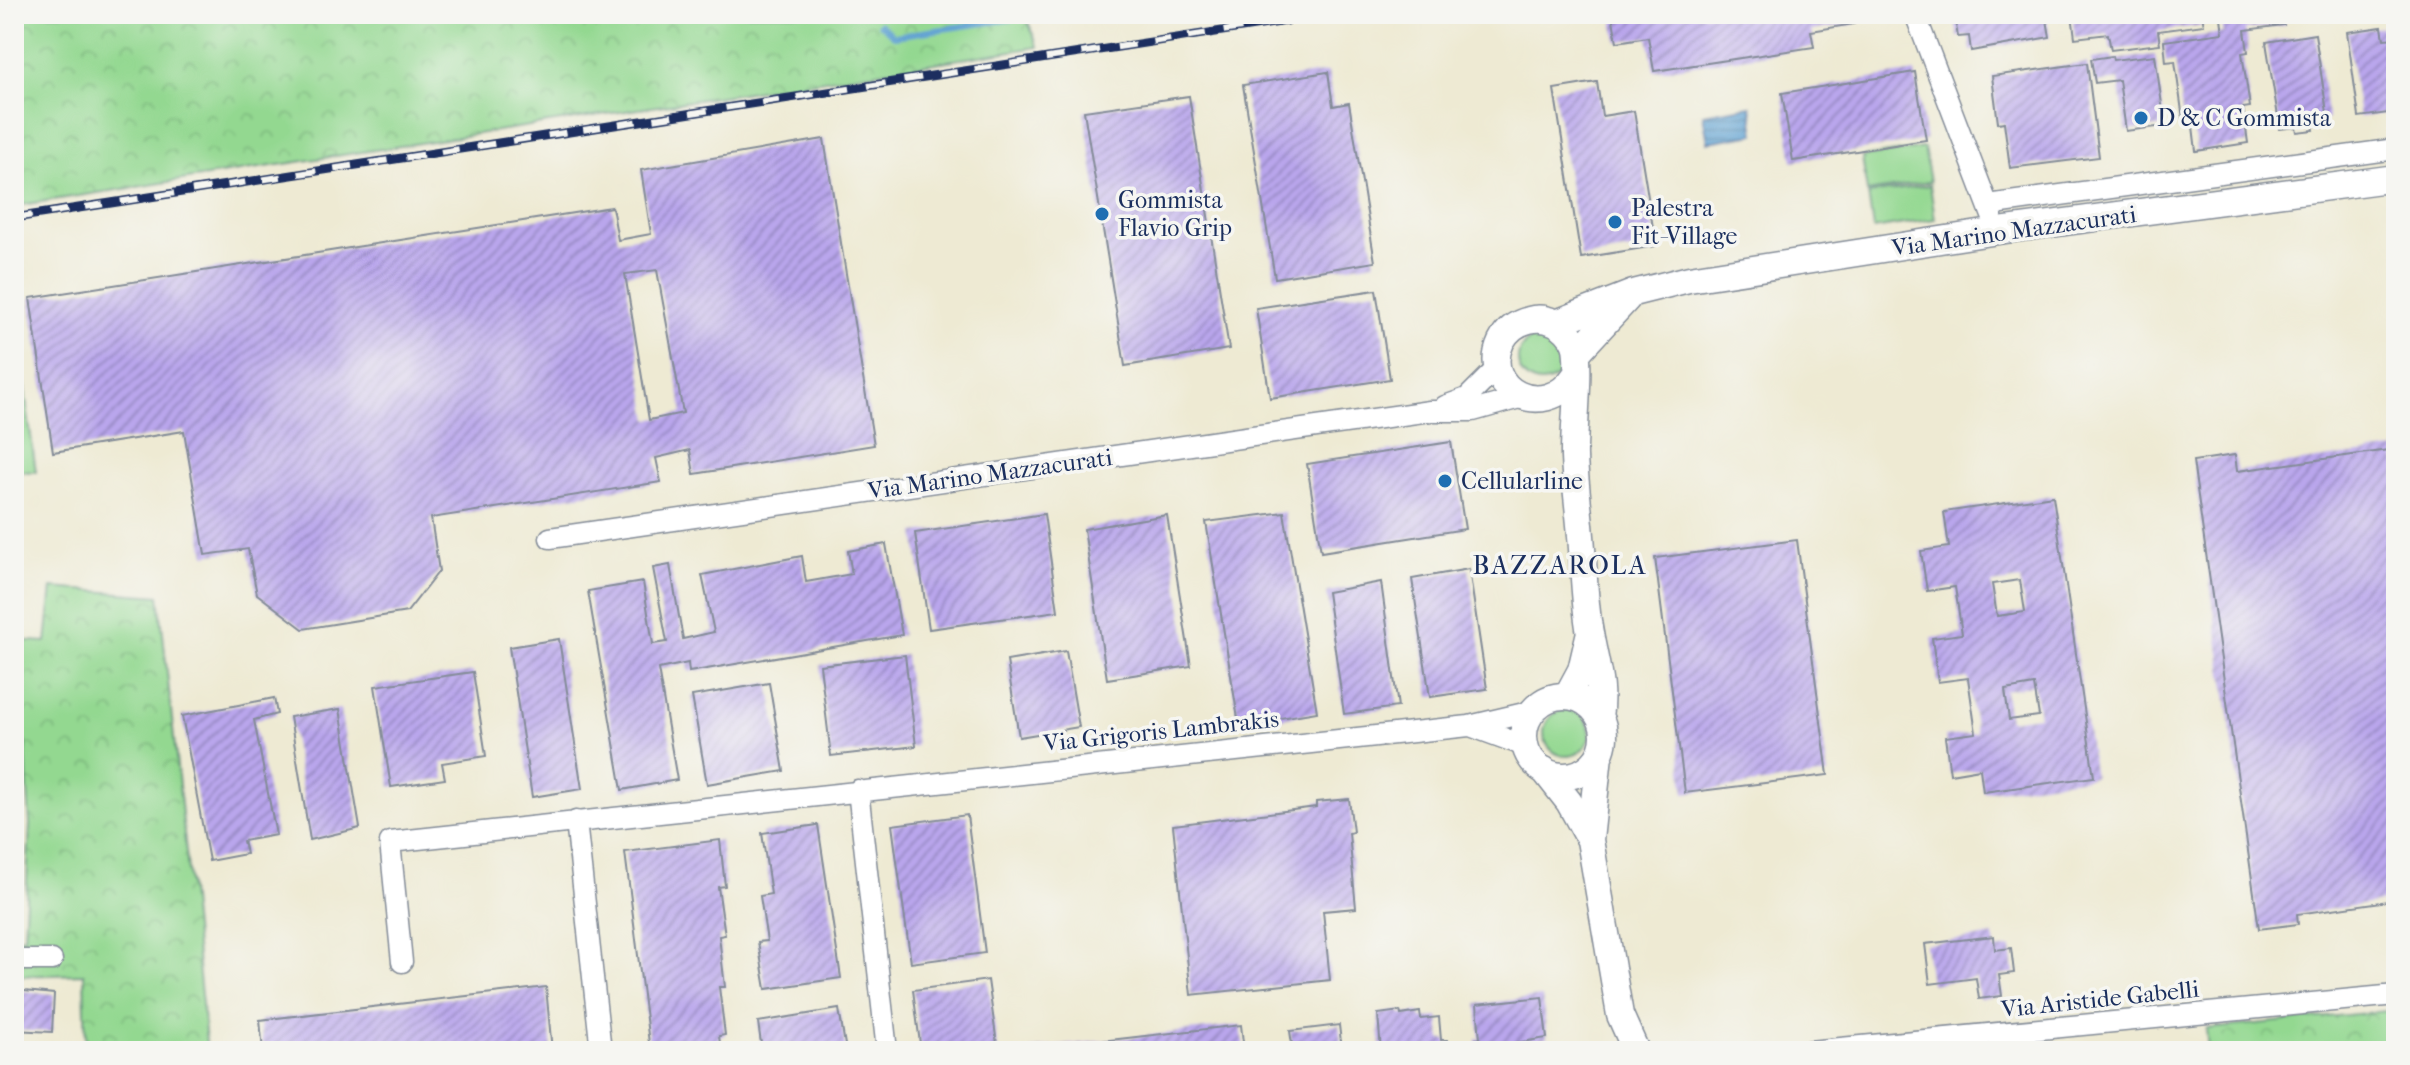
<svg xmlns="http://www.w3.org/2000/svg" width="2410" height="1065" font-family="'IM FELL French Canon',serif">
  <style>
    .grass { fill: #93d890; stroke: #578477; stroke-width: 2 }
    .park { fill: url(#park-crowns); stroke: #578477; stroke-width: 2 }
    .water { fill: url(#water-rules); stroke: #3c6898; stroke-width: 2 }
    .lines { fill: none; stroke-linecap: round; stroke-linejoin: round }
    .stream { stroke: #5da0d1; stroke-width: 6 }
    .building { fill: url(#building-hatch); fill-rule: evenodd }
    .minor-casing { stroke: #848c98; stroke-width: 23 }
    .tertiary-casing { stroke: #848c98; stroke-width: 29 }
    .minor { stroke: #fff; stroke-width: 20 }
    .tertiary { stroke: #fff; stroke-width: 26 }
    .rail-casing { stroke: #1b2f5e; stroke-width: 9 }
    .rail { stroke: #f6f6f2; stroke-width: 6; stroke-dasharray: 18; stroke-linecap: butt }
    .poi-dot { fill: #1f6fb2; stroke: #f6f6f2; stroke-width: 3 }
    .labels { text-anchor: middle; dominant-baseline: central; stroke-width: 7; stroke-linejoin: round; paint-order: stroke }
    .poi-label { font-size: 24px; fill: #1b2f5e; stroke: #f6f6f2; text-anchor: start }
    .street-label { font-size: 24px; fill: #1b2f5e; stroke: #f6f6f2 }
    .neighbourhood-label { font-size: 26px; letter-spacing: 2px; fill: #1b2f5e; stroke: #f6f6f2 }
  </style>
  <defs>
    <pattern id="park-crowns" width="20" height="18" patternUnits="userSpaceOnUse" patternTransform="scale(2)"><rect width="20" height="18" fill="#93d890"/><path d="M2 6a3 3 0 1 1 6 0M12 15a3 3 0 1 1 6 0" fill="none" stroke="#7eba7f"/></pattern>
    <pattern id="water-rules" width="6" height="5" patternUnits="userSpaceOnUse" patternTransform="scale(2)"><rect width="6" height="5" fill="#5da0d1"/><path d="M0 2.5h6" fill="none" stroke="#4c83ad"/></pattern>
    <pattern id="building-hatch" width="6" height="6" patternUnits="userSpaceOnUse" patternTransform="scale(2)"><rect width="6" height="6" fill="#b9a6ec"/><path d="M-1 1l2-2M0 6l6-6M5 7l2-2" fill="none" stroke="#9688c2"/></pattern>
  </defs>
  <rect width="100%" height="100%" fill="#f6f6f2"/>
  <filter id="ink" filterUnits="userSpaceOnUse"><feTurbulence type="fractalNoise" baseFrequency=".0125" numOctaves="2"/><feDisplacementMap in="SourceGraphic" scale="16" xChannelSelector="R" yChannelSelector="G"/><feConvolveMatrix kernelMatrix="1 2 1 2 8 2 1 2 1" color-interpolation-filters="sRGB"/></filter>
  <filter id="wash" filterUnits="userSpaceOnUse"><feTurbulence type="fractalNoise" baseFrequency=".006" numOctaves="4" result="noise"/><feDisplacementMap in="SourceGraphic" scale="32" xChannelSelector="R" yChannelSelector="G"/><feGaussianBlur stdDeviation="1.8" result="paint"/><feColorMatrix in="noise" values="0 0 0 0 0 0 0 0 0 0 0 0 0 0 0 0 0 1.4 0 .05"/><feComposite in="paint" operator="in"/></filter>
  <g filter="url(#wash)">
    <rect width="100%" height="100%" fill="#eeead3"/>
    <path class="grass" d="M1924 148 1930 182 1867 192 1862 157Z
      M1930 185 1935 219 1873 229 1868 194Z
      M14 311 36 472 14 471Z
      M1518 360a23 23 0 1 1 46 0a23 23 0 1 1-46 0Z
      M1544 733a23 23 0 1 1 46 0a23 23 0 1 1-46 0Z"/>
    <path class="park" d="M14 14H1025L1038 47 14 206Z
      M52 588 159 596 207 1051H86L84 974 14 976V938L24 937 30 824 25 742 14 725V640L46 642Z
      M2396 1010V1051H2208L2206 1029Z"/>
    <path class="water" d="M1751 106 1755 134 1708 142 1703 114Z"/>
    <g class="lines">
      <path class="stream" d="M880 24 894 36 1047 14"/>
    </g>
    <g id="blocks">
      <path class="building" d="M1612 14H1853L1854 24 1811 31 1814 47 1654 71 1648 37 1617 42Z
        M1954 14H2046L2050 37 1971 51 1969 36 1958 37Z
        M2072 14H2202L2204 25 2158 31 2160 44 2111 50 2108 34 2075 38Z
        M2231 14H2282L2284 25 2245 30 2248 52 2242 53 2250 107 2243 108 2248 143 2196 151 2192 118 2183 119 2175 61 2166 62 2164 41 2223 33 2221 18Z
        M2382 27 2384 39 2396 38V112L2359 117 2347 32Z
        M2315 34 2328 119 2312 122 2314 130 2297 132 2296 127 2280 129 2266 42Z
        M2155 55 2165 126 2126 131 2119 80 2095 83 2091 59 2112 56 2113 60Z
        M2087 63 2099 157 2010 168 2004 122 1998 123 1992 76Z
        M1328 72 1333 106 1349 103 1375 262 1275 278 1243 85Z
        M1915 72 1926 140 1793 161 1782 93Z
        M1597 82 1602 116 1634 111 1656 246 1581 258 1554 89Z
        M1189 96 1229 349 1125 366 1084 111Z
        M824 139 874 445 694 474 690 450 656 458 661 482 431 518 439 571 407 612 303 629 257 594 248 549 205 555 184 431 53 452 30 298 612 207 618 240 651 234 641 170ZM657 270 683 413 649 420 625 274Z
        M1376 290 1390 379 1270 398 1256 308Z
        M1451 442 1465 529 1321 552 1307 464Z
        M2396 449V900L2297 914 2298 924 2259 929 2193 461 2235 455 2237 471Z
        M2053 496 2094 777 1983 792 1980 769 1950 774 1945 737 1976 733 1968 678 1938 682 1932 638 1962 634 1955 587 1927 591 1921 551 1949 547 1944 512ZM2020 580 2025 612 1997 616 1992 584ZM2034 685 2039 716 2009 720 2005 690Z
        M1284 512 1317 712 1239 725 1206 522Z
        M1044 514 1058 611 929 629 915 533Z
        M1167 515 1191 666 1107 679 1084 529Z
        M1797 540 1828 775 1685 793 1655 558Z
        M886 544 902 635 689 672 688 663 658 669 677 780 622 790 588 591 643 582 653 644 667 642 653 568 670 565 683 639 714 632 702 575 802 556 806 582 852 574 848 551Z
        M1469 569 1487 689 1430 697 1412 579Z
        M1381 582 1398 707 1344 714 1327 592Z
        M559 639 582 789 532 797 509 647Z
        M1066 651 1079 727 1019 737 1007 661Z
        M905 655 916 746 831 756 820 665Z
        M473 672 486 756 442 763 445 779 391 787 375 686Z
        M769 683 784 771 707 784 692 696Z
        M274 698 277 714 254 720 276 835 243 841 246 854 209 861 182 716Z
        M340 709 360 828 310 840 290 717Z
        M1349 799 1353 832 1349 833 1356 908 1323 911 1330 980 1191 995 1173 825 1316 807V802Z
        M967 815 985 953 911 963 892 825Z
        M818 825 841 978 766 989 758 942 767 941 760 896 771 894 762 833Z
        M720 840 725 886 718 887 725 935 719 936 725 987H719L725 1035 719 1036 721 1051H650L625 852Z
        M1994 936 1995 950 2011 948 2014 973 1999 975 2002 996 1979 999 1976 978 1930 984 1925 944Z
        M988 980 998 1051H921L913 990Z
        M546 987 552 1051H263L260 1020Z
        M14 990 54 994 52 1032 14 1030Z
        M1542 997 1547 1038 1477 1049 1476 1039H1480L1477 1004Z
        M839 1009 846 1051H762L758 1022Z
        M1400 1011 1401 1015 1420 1012 1421 1019 1439 1017 1441 1040H1447L1448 1051H1381L1378 1014Z
        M1241 1025 1244 1051H1031V1049Z
        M1339 1025 1342 1051H1293L1290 1031Z
        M2169 1043 2170 1051H2109V1049Z"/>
    </g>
  </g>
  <g filter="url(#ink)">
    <use href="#blocks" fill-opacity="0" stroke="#848c98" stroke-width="2"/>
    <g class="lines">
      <defs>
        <path id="minor" d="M1915 14 1992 216
          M1988 205 2396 149
          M1445 406 1467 398 1498 367
          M550 538 1253 436 1430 411H1473L1523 397
          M1473 727 1525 746
          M858 790 887 1051
          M576 821 601 1051
          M14 960H52
          M402 962 390 842 1469 726 1533 711
          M1809 1051 2396 995"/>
        <path id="tertiary" d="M1556 323 1633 293 1689 279 1998 231 2396 178
          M1578 352 1627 299
          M1575 376C1544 423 1479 389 1501 342 1507 330 1517 323 1529 320 1547 315 1566 325 1574 342 1582 357 1573 434 1574 457 1575 483 1579 510 1581 536 1584 568 1584 602 1590 633 1595 663 1604 686 1599 717
          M1567 696 1581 670 1589 636
          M1524 736a40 40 0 1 1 80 0a40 40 0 1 1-80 0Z
          M1599 755 1590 840 1620 1015 1636 1051
          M1544 770 1569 802 1590 840"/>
      </defs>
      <use href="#minor" class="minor-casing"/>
      <use href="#tertiary" class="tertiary-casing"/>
      <use href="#minor" class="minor"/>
      <use href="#tertiary" class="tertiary"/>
      <defs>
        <path id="rail" d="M14 218 1332 14"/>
      </defs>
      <use href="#rail" class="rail-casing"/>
      <use href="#rail" class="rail"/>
    </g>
  </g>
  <g class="poi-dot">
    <circle cx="2141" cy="118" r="8"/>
    <circle cx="1102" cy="214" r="8"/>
    <circle cx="1615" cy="222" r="8"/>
    <circle cx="1445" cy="481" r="8"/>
  </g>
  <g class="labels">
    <g class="poi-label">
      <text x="2157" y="118">D &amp; C Gommista</text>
      <text x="1118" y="200">Gommista<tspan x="1118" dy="28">Flavio Grip</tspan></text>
      <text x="1631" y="208">Palestra<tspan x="1631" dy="28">Fit-Village</tspan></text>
      <text x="1461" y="481">Cellularline</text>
    </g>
    <g class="street-label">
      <text transform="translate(2014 231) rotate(-8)">Via Marino Mazzacurati</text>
      <text transform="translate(990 474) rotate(-8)">Via Marino Mazzacurati</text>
      <text transform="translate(1161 731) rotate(-6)">Via Grigoris Lambrakis</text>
      <text transform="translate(2100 999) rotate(-6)">Via Aristide Gabelli</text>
    </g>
    <g class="neighbourhood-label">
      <text x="1560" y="565">BAZZAROLA</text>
    </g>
  </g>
  <rect width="2410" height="1065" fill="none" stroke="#f6f6f2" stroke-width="48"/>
</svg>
